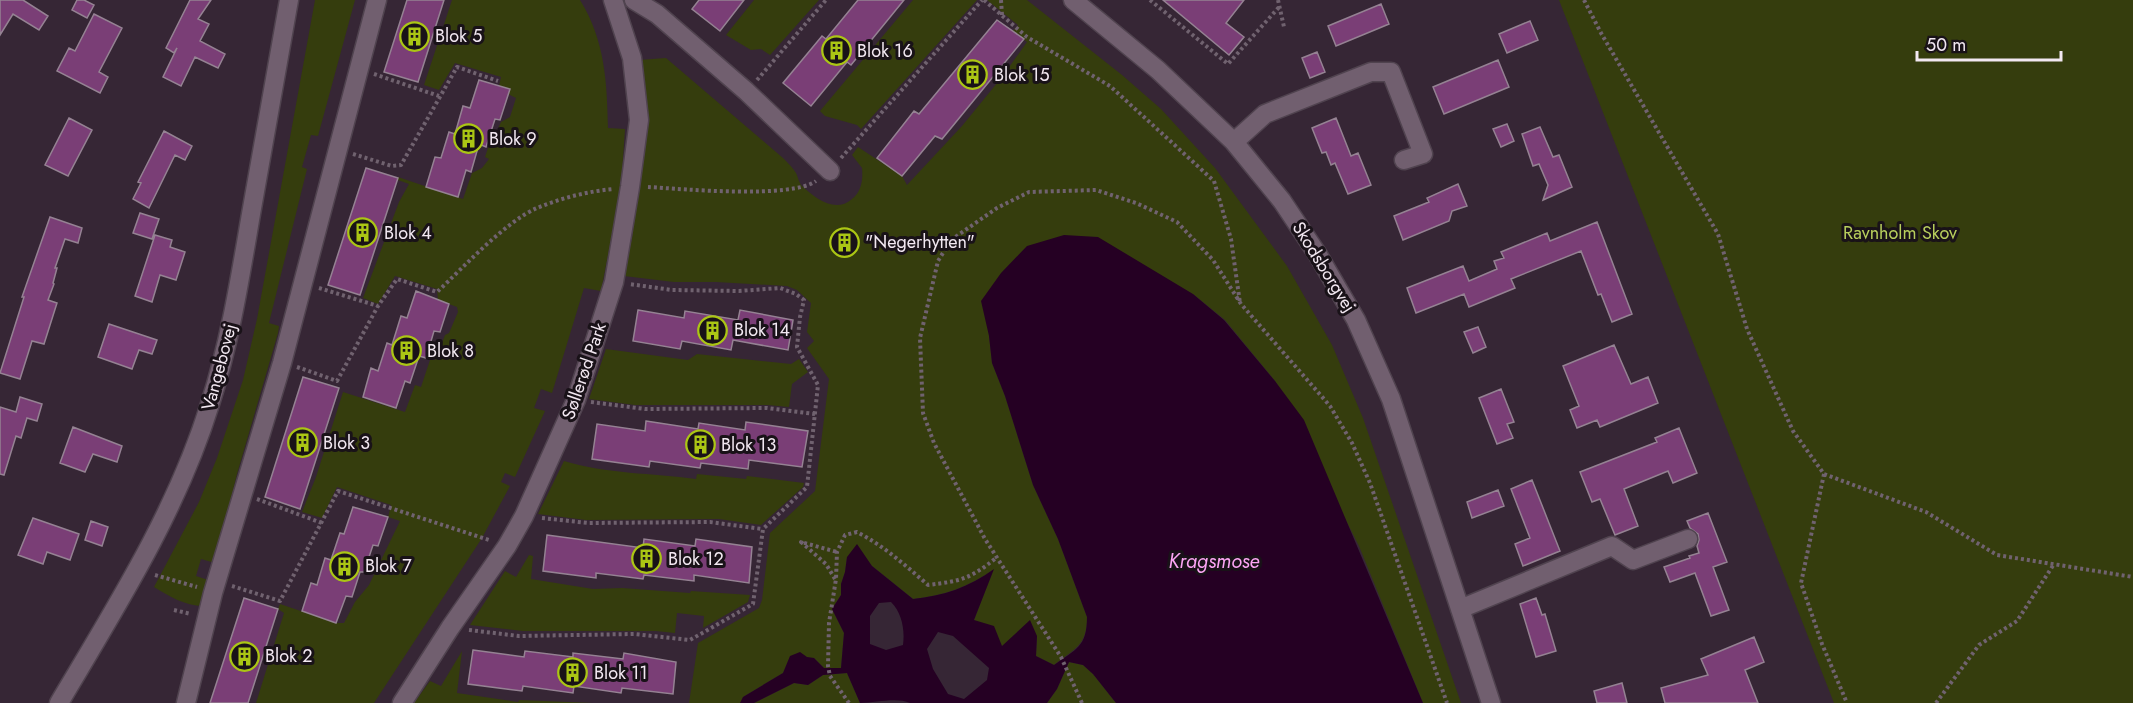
<svg xmlns="http://www.w3.org/2000/svg" width="2133" height="703" font-family="Jost,sans-serif">
  <style>
    .green { fill: #353d0d }
    .water { fill: #250023; fill-rule: evenodd }
    .building { fill: #7a3e76; stroke: #958293; stroke-width: 1.5 }
    .lines { fill: none; stroke-linecap: round; stroke-linejoin: round }
    .minor-casing { stroke: #50434f; stroke-width: 21 }
    .path { stroke: #70626f; stroke-width: 4; stroke-dasharray: 3 3; stroke-linecap: butt }
    .minor { stroke: #715f6f; stroke-width: 18 }
    .labels { text-anchor: middle; dominant-baseline: central; stroke-width: 6; stroke-linejoin: round; paint-order: stroke }
    .poi-label { font-size: 18px; fill: #f2e8f1; stroke: #191218; text-anchor: start }
    .park-label { font-size: 18px; fill: #b8cf5d; stroke: #191218 }
    .street-label { font-size: 18px; fill: #f2e8f1; stroke: #191218 }
    .water-label { font-size: 20px; font-style: italic; fill: #fca5f4; stroke: #191218 }
  </style>
  <rect width="100%" height="100%" fill="#362635"/>
  <path class="green" d="M315 0H355L318 136 311 135 302 167 307 169 269 323 279 326 278 333 237 474 215 563 201 559 196 576 211 581 203 606C185 606 169 596 154 587L199 502 217 458 243 380 257 319Z
    M452 0H580C605 40 607 82 608 128L625 129 621 188 601 291 584 288 552 393 541 389 534 408 545 411 515 477 505 473 501 482 510 486 482 538 374 703H256L284 613 278 609 280 604 336 623H344L355 602 369 585 400 521 388 517 391 505 337 487 322 518 302 512 316 477 343 392 405 412 415 385 421 387 430 360H435L445 335 449 333 458 312 457 307 438 300 437 289 395 276 378 304 363 298 399 202 409 184 398 180V177L463 199 472 173 482 168 489 159 485 157 493 133H496L501 122 510 117 516 98 508 94 499 86 501 77 455 63 439 90 424 85Z
    M754 0H819L770 55 761 49 751 50 726 35Z
    M913 0H977L861 129 857 125 825 116 820 111Z
    M987 0H1027L1122 75 1161 109 1215 168 1287 266 1332 345 1363 418 1461 703H1423L1359 546 1275 381 1225 320 1193 294 989 336 992 363 1005 396 1033 485 1058 539 1087 617C1087 646 1075 648 1054 665L1036 656 1037 636 1002 646 974 620 993 570C968 587 943 596 913 599L872 566 847 557 845 572 841 584V595L832 609 844 633 841 668H824L814 658 790 657 783 673 743 697 741 703H689L698 643 759 608 762 600 770 533 815 491 829 379 807 348 814 341 807 332 811 303 797 290 787 286 716 282H674L624 276 632 238 638 187 639 60 666 58 783 158C788 163 793 168 796 173 798 177 799 183 802 186 815 198 835 214 852 199 862 191 863 179 862 168L852 155 858 147 902 176 907 185 962 126 1002 77 1027 42 1013 31 1018 25Z
    M1559 0H2133V703H1834Z
    M606 349 688 360 697 354 791 364 799 359 808 372 792 384 789 407 768 405H635L589 399Z
    M564 461C607 474 652 473 696 479L697 474 746 479 747 476 804 483 803 487 761 525 719 519 586 520 538 514Z
    M529 555 533 556 531 579 593 589 622 588 690 593 691 591 750 595 748 602 703 628 704 616 677 613 675 633 656 631H523L470 625 505 571 516 577Z
    M462 651 457 693 518 702 519 700 593 703H414L430 681 441 686Z
    M1069 662 1083 665 1093 674 1116 703H1047L1057 689Z
    M847 673 860 703H754L794 683 808 685 823 675Z"/>
  <path class="water" d="M1064 235 1098 237 1193 294 1224 320 1275 381 1304 420 1423 703H1116L1093 674 1083 665 1069 662 1057 689 1047 703H910C896 697 876 703 860 703L847 673 823 675 808 685 794 683 754 703H740L743 697 783 673 790 656 800 652 807 657 814 658 824 668H841L844 633 832 609 841 595V584L845 572 847 557 857 544 872 566 913 599C943 596 970 587 994 569L974 620 994 626 1002 646 1030 620 1037 636 1036 656 1054 665C1076 649 1087 647 1087 617L1058 539 1033 485 1005 396 992 363 989 336 981 301 1001 273 1027 246ZM891 602C902 613 905 630 903 645L886 650 870 644V616L879 603ZM938 632 953 636 989 668 987 680 964 699 948 694 933 669 927 649Z"/>
  <path class="building" d="M0 0H23L48 16 39 30 13 14 0 35Z
    M77 0H84L94 5 87 18 72 10Z
    M190 0H211L198 19 209 24 200 41 225 54 218 68 195 57 181 86 163 77 177 48 174 53 166 48Z
    M407 0H444L418 82 384 72Z
    M699 0H744L720 31 692 9Z
    M858 0H904L851 65 847 62 811 106 783 83 822 36 826 39Z
    M1163 0H1244L1226 23 1244 37 1229 55Z
    M1381 4 1389 24 1336 46 1328 26Z
    M94 14 122 28 99 72 108 77 100 93 57 71 69 48 75 51Z
    M997 20 1024 39 942 139 935 136 902 176 877 158 914 111 919 114Z
    M1530 21 1538 40 1507 53 1499 34Z
    M1317 52 1325 72 1310 78 1302 58Z
    M1498 60 1509 87 1444 114 1433 87Z
    M479 80 510 89 500 120 495 119 486 147 479 144 471 172 466 170 458 197 426 187 435 157 441 158 449 132 455 134 463 106 470 108Z
    M69 118 92 130 68 176 45 165Z
    M1336 118 1351 156 1358 153 1371 185 1348 194 1335 163 1331 165 1326 152 1322 153 1312 128Z
    M1507 124 1514 141 1501 147 1493 129Z
    M1540 127 1553 157 1559 155 1572 187 1543 200 1548 185 1539 164 1533 166 1522 134Z
    M164 131 192 146 185 160 175 155 149 208 133 199 141 183 138 182Z
    M366 168 398 178 360 295 328 285Z
    M1458 184 1467 206 1452 211 1449 221 1403 240 1394 216 1429 202 1427 198Z
    M140 213 159 219 152 239 133 233Z
    M50 217 82 228 78 243 65 239 55 268H57L53 283 54 284 48 300 57 303 44 344 32 341 20 379 0 373 24 297H22Z
    M1597 222 1632 314 1612 322 1601 294 1598 295 1581 251 1511 279 1515 288 1469 307 1464 294 1416 313 1407 288 1463 266 1469 281 1497 269 1494 261 1504 258 1501 252 1547 233 1550 241Z
    M843 233 852 236 853 246 844 252 836 248 834 238Z
    M155 235 172 240 170 247 185 252 176 280 160 275 152 302 135 296Z
    M416 291 449 304 440 332 434 331 426 358 419 356 410 383 405 381 396 408 363 397 371 368 378 371 387 343 392 345 401 316 407 318Z
    M638 310 684 318 685 311 738 320 740 310 793 320 788 350 733 340 731 350 682 341 680 349 633 341Z
    M109 324 157 340 152 354 139 350 132 369 98 357Z
    M1478 327 1486 347 1473 353 1464 332Z
    M1614 345 1631 384 1648 377 1658 403 1600 427 1597 420 1577 428 1570 410 1579 406 1563 366Z
    M303 377 339 388 300 509 265 497Z
    M1501 389 1514 422 1507 424 1513 438 1497 444 1479 398Z
    M20 397 42 404 37 421 27 418 21 438 16 436 4 475 0 474V407L16 412Z
    M646 421 698 429 699 423 745 430 746 422 808 431 802 467 749 460 748 469 701 463 700 468 650 461 649 467 592 459 597 424 645 431Z
    M73 427 122 446 117 462 93 454 85 472 60 463Z
    M1679 428 1697 473 1673 483 1668 471 1624 489 1638 526 1615 535 1600 499 1592 502 1580 472 1657 442 1655 438Z
    M1532 480 1560 551 1523 566 1515 544 1530 538 1511 489Z
    M1498 490 1504 506 1472 518 1467 502Z
    M353 507 388 517 378 546 373 545 364 572H360L352 597 346 596 336 623 302 611 311 583 317 585 325 558 331 560 340 533 344 534Z
    M1708 513 1727 562 1713 567 1729 610 1711 616 1695 573 1670 582 1664 567 1690 558 1689 556 1699 553 1697 546 1699 540 1698 534 1690 528 1687 521Z
    M33 518 79 534 70 560 47 552 43 564 18 555Z
    M91 521 108 527 102 546 85 540Z
    M547 535 643 548 644 539 695 546 696 539 752 547 749 583 694 575V581L644 575 643 579 596 573V578L543 571Z
    M244 598 278 609 248 703H210Z
    M1536 598 1542 615 1545 614 1556 651 1536 657 1520 604Z
    M1754 637 1764 662 1745 670 1758 703H1665L1661 688 1708 675 1701 659Z
    M473 650 524 657 525 651 573 657V653L623 659 624 653 676 662 673 694 622 688 621 693 574 686 573 693 523 686 522 691 468 684Z
    M1622 683 1627 703H1597L1594 691Z"/>
  <g class="lines">
    <defs>
      <path id="minor" d="M634 0 657 14 746 91 830 171
        M1073 0 1158 70 1234 142 1282 201 1318 255 1356 320 1391 399 1491 703
        M1234 142 1265 114 1371 72H1391L1423 154 1404 160
        M1460 609 1612 546 1633 560 1688 539
        M59 703C116 607 177 511 210 404 230 342 240 278 251 214 264 143 276 71 289 0
        M186 703 213 593 282 363 377 0
        M402 703 450 628 507 546 524 516 576 400 614 282 630 187 639 120 632 58 613 0"/>
    </defs>
    <use href="#minor" class="minor-casing"/>
    <path class="path" d="M984 0 1027 37 1110 86 1214 181 1231 239 1240 303
      M1001 0 1002 15
      M1150 0 1228 64 1280 6
      M1278 0 1284 27
      M1584 0 1601 33 1718 234 1747 329 1793 431 1824 474 1926 512 1997 555 2133 577
      M374 74 439 96
      M757 80 826 0
      M353 154 392 166 401 165 457 67 498 81
      M841 158 982 0
      M648 187C683 189 791 199 816 181
      M319 288 378 306
      M297 367 337 381 378 306 397 279 437 292C464 267 505 222 537 208 561 198 589 191 614 189
      M591 402 645 409 767 408 815 414
      M1824 474 1801 583 1822 644 1847 703
      M257 499 322 523
      M542 518 588 523 710 522 762 529
      M155 575 197 587
      M835 579 826 564 801 542 837 552
      M232 586 280 601 338 491 489 540
      M174 610 191 614
      M469 630 519 636 634 634 690 640 753 604 763 529 807 487 818 385 797 347 800 317 804 300 796 294 780 288 739 291 672 290 629 284
      M849 703 830 676 828 666 829 623 836 579 837 552 845 535 857 532C884 546 905 565 928 585 961 581 970 579 996 558
      M1082 703 1061 657 985 539 934 443 923 413 920 338 938 261 951 240 997 208 1029 192 1096 190 1136 203 1177 222 1213 260 1241 304 1330 406 1352 443 1370 483 1447 703
      M1936 703 1979 645 2017 621 2054 564"/>
    <use href="#minor" class="minor"/>
  </g>
  <defs>
    <symbol id="building-ring" viewBox="-11 -11 22 22"><circle r="9.5" fill="#191218" stroke="#abc614" stroke-width="1.5"/><path d="M-4-6H4V6H1V3H-1V6H-4ZM-2.5-4.3h1.7v1.8h-1.7ZM.8-4.3h1.7v1.8H.8ZM-2.5-1h1.7V.8h-1.7ZM.8-1h1.7V.8H.8Z" fill="#abc614"/></symbol>
  </defs>
  <g fill-rule="evenodd">
    <use href="#building-ring" x="398" y="20" width="33" height="33"/>
    <use href="#building-ring" x="820" y="34" width="33" height="33"/>
    <use href="#building-ring" x="956" y="58" width="33" height="33"/>
    <use href="#building-ring" x="452" y="122" width="33" height="33"/>
    <use href="#building-ring" x="346" y="216" width="33" height="33"/>
    <use href="#building-ring" x="828" y="226" width="33" height="33"/>
    <use href="#building-ring" x="696" y="314" width="33" height="33"/>
    <use href="#building-ring" x="390" y="334" width="33" height="33"/>
    <use href="#building-ring" x="286" y="426" width="33" height="33"/>
    <use href="#building-ring" x="684" y="428" width="33" height="33"/>
    <use href="#building-ring" x="630" y="542" width="33" height="33"/>
    <use href="#building-ring" x="328" y="550" width="33" height="33"/>
    <use href="#building-ring" x="228" y="640" width="33" height="33"/>
    <use href="#building-ring" x="556" y="656" width="33" height="33"/>
  </g>
  <g class="labels">
    <g class="poi-label">
      <text x="435" y="36">Blok 5</text>
      <text x="857" y="51">Blok 16</text>
      <text x="994" y="75">Blok 15</text>
      <text x="489" y="139">Blok 9</text>
      <text x="384" y="233">Blok 4</text>
      <text x="865" y="242">"Negerhytten"</text>
      <text x="734" y="330">Blok 14</text>
      <text x="427" y="351">Blok 8</text>
      <text x="323" y="443">Blok 3</text>
      <text x="721" y="445">Blok 13</text>
      <text x="668" y="559">Blok 12</text>
      <text x="365" y="566">Blok 7</text>
      <text x="265" y="656">Blok 2</text>
      <text x="594" y="673">Blok 11</text>
    </g>
    <g class="park-label">
      <text x="1900" y="233">Ravnholm Skov</text>
    </g>
    <g class="street-label">
      <text transform="translate(1324 267) rotate(58)">Skodsborgvej</text>
      <text transform="translate(219 367) rotate(-75)">Vangebovej</text>
      <text transform="translate(584 371) rotate(-71)">Søllerød Park</text>
    </g>
    <g class="water-label">
      <text x="1214" y="561">Kragsmose</text>
    </g>
  </g>
  <path d="M1917 51v9h144v-9" fill="none" stroke="#f2e8f1" stroke-width="3"/>
  <text x="1926" y="51" font-size="18" fill="#f2e8f1" stroke="#191218" stroke-width="4.5" paint-order="stroke">50 m</text>
</svg>
